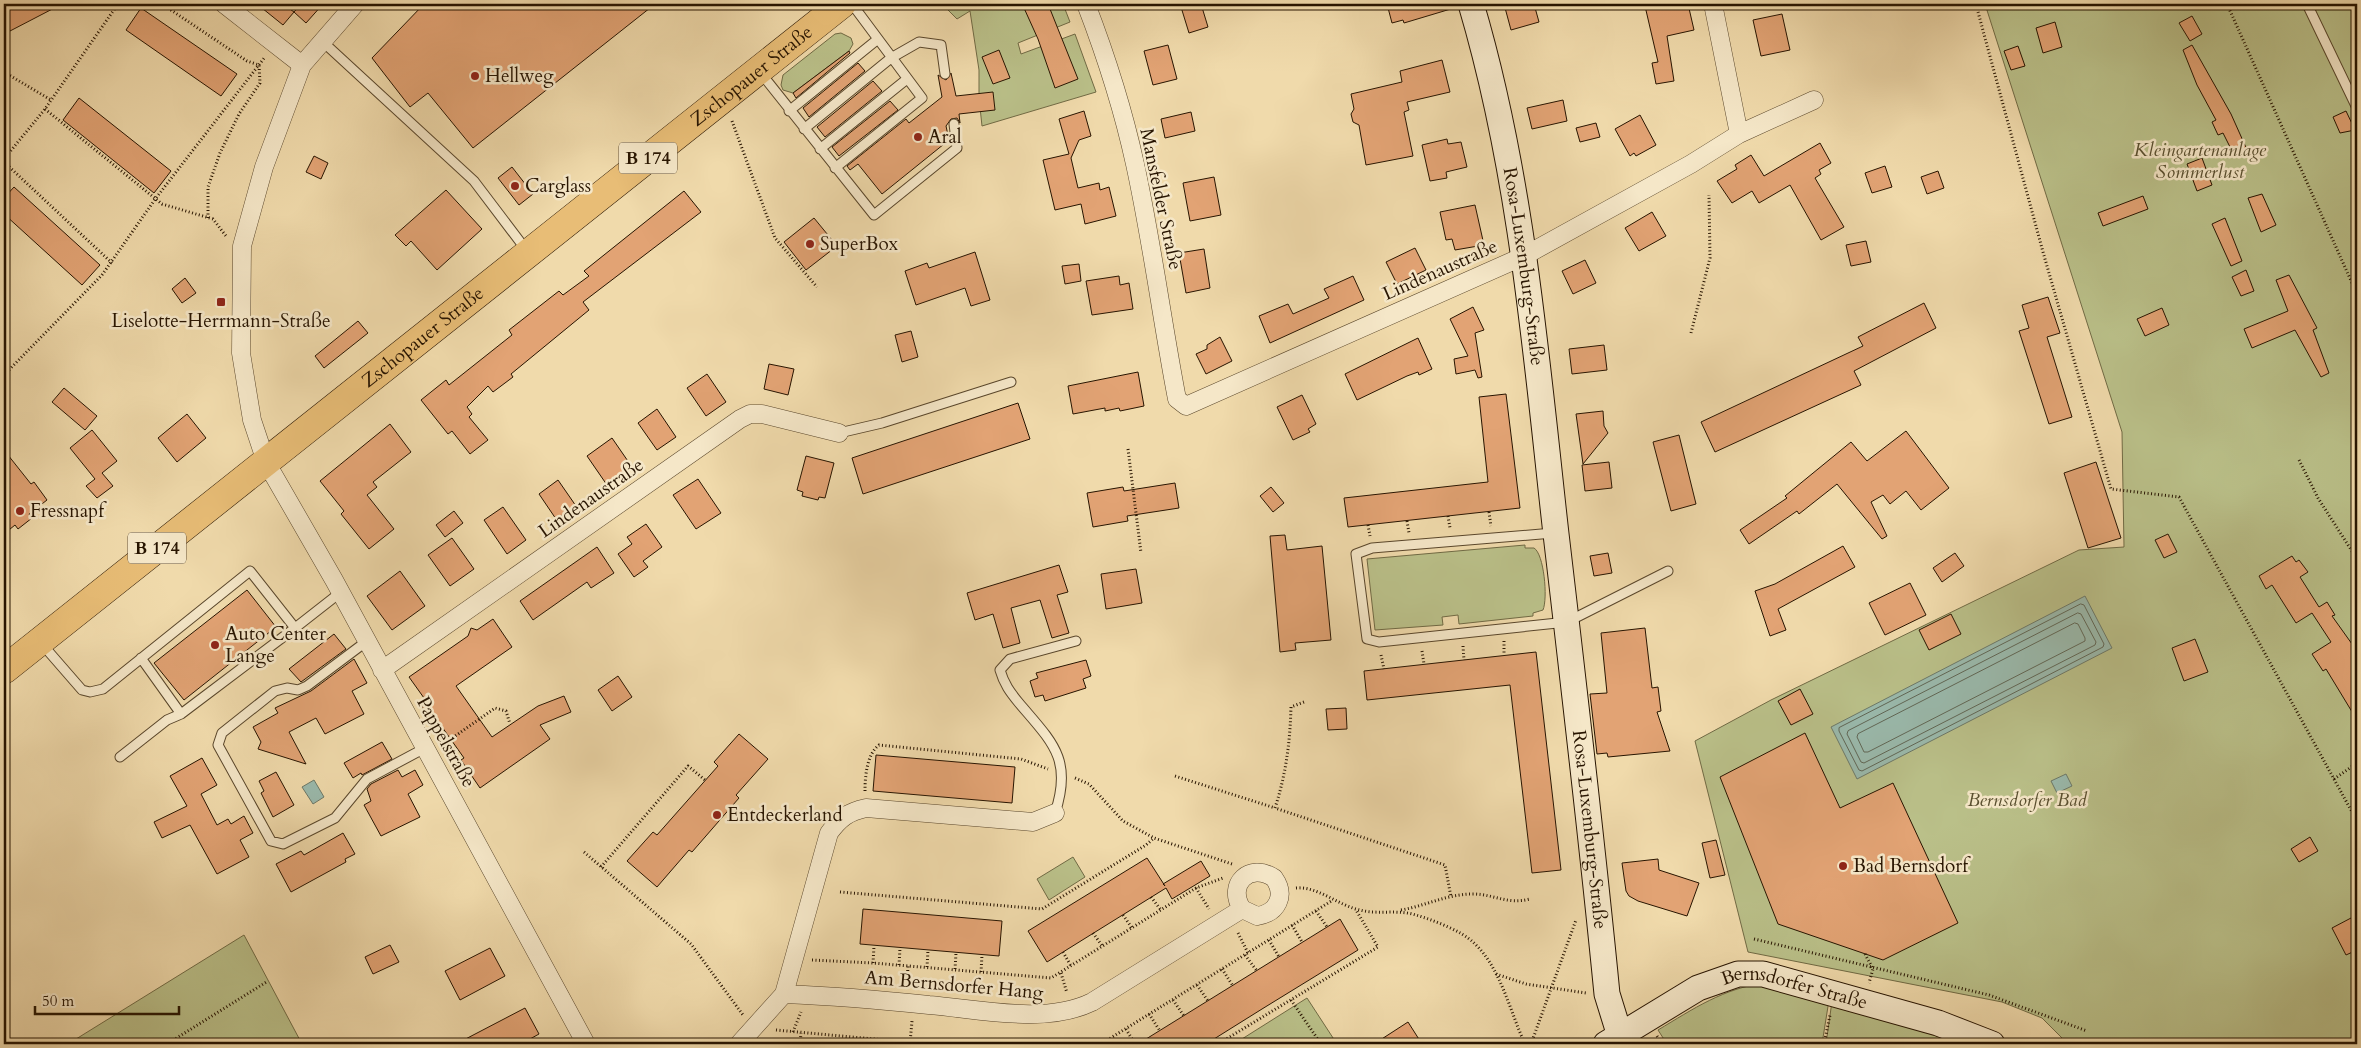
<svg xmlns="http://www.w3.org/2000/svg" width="2361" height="1048" font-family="Cardo,serif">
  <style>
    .green { fill: #bac089; stroke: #706a44 }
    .water { fill: #9abaad; stroke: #6c7868 }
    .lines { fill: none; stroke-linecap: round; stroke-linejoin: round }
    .shore { stroke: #606756; stroke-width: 1 }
    .building { fill: #e2a374; stroke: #271400 }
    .lane-casing { stroke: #59462b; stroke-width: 11 }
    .street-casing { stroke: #59462b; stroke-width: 19 }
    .secondary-casing { stroke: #271400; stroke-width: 27 }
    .primary-casing { stroke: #271400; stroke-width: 29 }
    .path { stroke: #271400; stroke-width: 3; stroke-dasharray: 1 2.5; stroke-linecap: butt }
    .lane { stroke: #f5e7c8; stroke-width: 9 }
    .street { stroke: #f5e7c8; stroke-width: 18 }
    .secondary { stroke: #f5e7c8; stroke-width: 25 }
    .primary { stroke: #e8bd76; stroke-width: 28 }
    .poi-dot { fill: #8f2418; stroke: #f5e7c8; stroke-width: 2 }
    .labels { text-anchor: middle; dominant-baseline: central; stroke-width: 5; stroke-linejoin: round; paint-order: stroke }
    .shield { fill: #f5e7c8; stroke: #65533c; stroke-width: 1 }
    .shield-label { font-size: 18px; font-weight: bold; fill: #271400 }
    .street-label { font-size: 19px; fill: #271400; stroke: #f5e7c8 }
    .poi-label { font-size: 19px; fill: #271400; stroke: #f5e7c8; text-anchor: start }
    .park-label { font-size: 19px; font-style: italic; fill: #5a5030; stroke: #f5e7c8 }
  </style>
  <rect width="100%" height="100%" fill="#f0daab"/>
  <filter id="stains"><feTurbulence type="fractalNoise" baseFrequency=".004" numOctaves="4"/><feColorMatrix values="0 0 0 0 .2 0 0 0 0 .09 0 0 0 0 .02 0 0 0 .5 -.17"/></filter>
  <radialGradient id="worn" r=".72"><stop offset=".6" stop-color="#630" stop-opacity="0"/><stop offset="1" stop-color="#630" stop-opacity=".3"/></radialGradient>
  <path class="green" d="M942 4H1063L1070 22 1018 43 1021 54 1075 34 1096 92 982 126 979 98V70L970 11 957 19Z
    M1985 4H2355L2357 8V1044H2068L2042 1018 2002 1002 1748 952 1695 741 1771 700 2079 550 2124 547 2122 432Z
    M841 33 851 38 853 44 849 51 793 93 783 90 781 85 783 75 835 34Z
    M1525 545V548H1534C1544 554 1548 598 1543 610L1533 613V616L1459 624 1458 615 1442 617 1443 625 1375 630 1367 559Z
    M1073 857 1085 877 1049 900 1037 879Z
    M244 935 302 1044H68Z
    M1765 983 1829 1000 1822 1044H1667L1658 1030C1693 1009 1724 988 1765 983Z
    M1833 994 1992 1044H1826Z
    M1307 998 1337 1044H1234Z"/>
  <path class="water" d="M2085 596 2112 648 1857 779 1831 727Z
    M2066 774 2072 786 2057 793 2051 781Z
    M314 780 324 797 313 804 302 787Z"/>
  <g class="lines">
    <path class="shore" d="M2081 604 2084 605 2104 644 2103 647 1862 771 1859 770 1839 731V728Z
      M2078 613 2081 614 2096 642 2095 645 1864 763 1861 762 1847 734 1848 731Z
      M2075 623 2078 624 2085 638V641L1868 752H1864L1857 737 1858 734Z"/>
  </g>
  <path class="building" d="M4 4H62L10 31 4 20Z
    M257 4H283L294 12 283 25Z
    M301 4H323L306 23 294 12Z
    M424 4H655L473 148 428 93 410 107 372 58Z
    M1034 4H1048L1078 79 1055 88 1038 39 1024 8Z
    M1189 4H1201L1208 27 1189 33 1181 7Z
    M1387 4H1454V8L1404 23 1403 20 1392 23Z
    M1504 4H1534L1539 22 1511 30Z
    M1655 4H1688L1694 30 1667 36 1674 81 1656 84 1652 63 1658 62 1645 6Z
    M141 8 237 74 221 96 126 30Z
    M1782 14 1790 50 1761 56 1753 20Z
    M2192 16 2202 34 2190 41 2179 23Z
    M2055 22 2062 47 2043 53 2036 28Z
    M1168 45 1177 79 1153 85 1144 51Z
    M2192 45 2231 114 2248 152 2235 157 2223 133 2218 135 2212 122 2216 120 2197 85 2183 50Z
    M2018 46 2025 66 2011 70 2004 51Z
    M999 50 1010 78 993 84 982 57Z
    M849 51 850 53 796 98 793 93Z
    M1442 60 1450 92 1407 102 1409 110 1404 112 1413 156 1366 165 1359 125 1353 122 1351 114 1354 109 1351 94 1402 82 1400 71Z
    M858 63 865 71 809 117 803 108Z
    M951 73 956 96 993 92 995 110 959 114 960 123 957 118 951 119 946 126 949 140 882 194 858 164 850 170 847 166 906 119 909 123 942 97 938 75 946 80Z
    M873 81 882 91 825 137 817 127Z
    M79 98 171 171 154 193 63 120Z
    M1563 100 1567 121 1532 129 1527 108Z
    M890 101 898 110 839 156 832 147Z
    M1084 111 1091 136 1079 140 1071 158 1078 188 1099 183 1100 190 1109 187 1116 216 1085 224 1081 204 1055 210 1043 160 1069 154 1059 119Z
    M2346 111 2355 130 2340 133 2333 117Z
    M1191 112 1195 131 1165 138 1161 119Z
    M1640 115 1656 145 1636 156 1634 153 1630 156 1615 129Z
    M1596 123 1600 137 1580 142 1576 128Z
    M1447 139 1448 144 1461 142 1467 167 1446 172 1447 178 1430 181 1422 145Z
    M1820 143 1831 163 1819 170 1821 174 1815 178 1844 227 1821 240 1790 185 1759 203 1752 191 1732 203 1717 181 1737 169 1735 165 1751 155 1764 176Z
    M314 156 328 163 321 179 306 172Z
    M2202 158 2212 185 2197 191 2187 164Z
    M1885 166 1892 187 1872 193 1865 173Z
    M512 167 533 194 519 205 498 178Z
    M1938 171 1944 188 1927 194 1921 177Z
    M1214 177 1221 215 1190 221 1183 183Z
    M14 187 100 265 82 285 4 214V198Z
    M446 190 482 229 437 270 411 241 406 246 395 235Z
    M684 191 701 212 583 302 589 310 511 374 513 377 493 392 488 386 467 407 472 414 469 417 488 440 470 454 452 431 448 434 421 400 446 380 449 385 512 335 509 330 559 291 563 295 589 276 584 271Z
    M2262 194 2276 225 2261 232 2248 198Z
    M2143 196 2148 209 2103 226 2098 213Z
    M1475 205 1484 245 1455 250 1452 239 1446 240 1440 212Z
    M1652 212 1666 236 1639 251 1625 228Z
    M814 218 837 246 806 270 784 242Z
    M2225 218 2242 261 2231 266 2212 224Z
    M1866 241 1871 262 1851 266 1846 245Z
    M1415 248 1426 270 1397 284 1386 262Z
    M1204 249 1210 288 1186 293 1179 253Z
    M975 252 990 300 971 306 965 288 916 305 905 271 927 263 929 268Z
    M1585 260 1596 283 1573 294 1562 271Z
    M1079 264 1081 281 1065 284 1062 266Z
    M2246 270 2254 291 2241 296 2232 277Z
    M2289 275 2317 328 2313 330 2329 373 2321 377 2295 330 2252 348 2244 329 2288 311 2276 280Z
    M1119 276 1120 285 1129 283 1133 309 1092 315 1086 281Z
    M1353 276 1364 300 1270 343 1259 316 1288 304 1293 314 1329 298 1324 289Z
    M185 278 196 293 182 303 172 289Z
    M2048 297 2060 333 2047 337 2072 417 2049 424 2019 331 2029 328 2022 305Z
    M1924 303 1936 328 1854 371 1861 385 1715 452 1701 422 1863 346 1858 337Z
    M1473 307 1484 330 1475 333 1482 377 1478 378 1475 370 1456 374 1454 359 1468 356 1450 319Z
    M2162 308 2169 325 2145 336 2137 319Z
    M358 321 368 333 324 368 315 356Z
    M911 331 918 357 902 362 895 335Z
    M1220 337 1232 361 1206 374 1196 354 1207 349V345Z
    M1418 338 1432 369 1419 375 1418 372 1407 376 1357 400 1345 374Z
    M1604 345 1607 370 1572 374 1569 349Z
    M769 364 794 369 788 395 764 389Z
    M1138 372 1144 406 1120 411 1119 408 1105 411V408L1073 414 1068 386Z
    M707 374 726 402 706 416 687 388Z
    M64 388 97 416 85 430 52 402Z
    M1506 394 1520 508 1348 527 1344 498 1488 482 1479 397Z
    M1302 395 1316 424 1308 429 1310 432 1293 440 1277 407Z
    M1018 403 1030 439 863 494 852 458Z
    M657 409 676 437 657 450 638 423Z
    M1603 411 1604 426 1608 433 1583 464 1576 414Z
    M187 414 206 438 177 462 158 438Z
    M390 424 411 452 373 482 377 487 367 495 394 529 369 549 341 514 344 511 320 481Z
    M92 430 117 461 102 473 113 486 97 498 86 486 95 479 70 448Z
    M1906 431 1949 488 1921 510 1906 491 1890 504 1883 495 1871 502 1887 536 1882 539 1837 484 1799 514 1797 511 1749 544 1740 530 1787 498 1785 496 1851 442 1867 461Z
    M1679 435 1696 504 1671 511 1653 442Z
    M612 438 632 467 607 485 587 456Z
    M4 450 31 484 34 482 47 500 29 514 32 518 18 529 15 525 4 534Z
    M806 456 834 463 825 498 819 497 818 500 802 496 803 492 797 490Z
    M1609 462 1612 488 1585 491 1582 465Z
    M2096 462 2121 538 2088 548 2064 473Z
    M698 479 721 513 696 529 673 495Z
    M558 480 576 506 556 519 539 494Z
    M1175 483 1179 508 1127 516 1128 521 1093 527 1087 493 1123 487 1124 491Z
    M1271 487 1284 503 1273 512 1260 496Z
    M503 507 526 540 507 554 484 520Z
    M454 511 463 523 445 537 436 525Z
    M646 524 662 547 643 561 648 567 634 577 618 554 632 544 627 537Z
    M2168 534 2177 552 2164 558 2155 540Z
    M1285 535 1287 550 1322 546 1331 640 1295 643 1296 650 1280 652 1270 536Z
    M452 538 474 569 450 586 428 555Z
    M1843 546 1855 567 1778 609 1786 630 1770 636 1755 591 1775 584Z
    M597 547 614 573 591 588 587 582 533 620 520 601Z
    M1608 553 1612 573 1594 576 1590 556Z
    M1955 553 1964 566 1942 582 1933 568Z
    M2292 556 2296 562 2299 560 2308 572 2300 577 2319 607 2327 602 2335 615 2332 616 2357 651V720L2326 669 2323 671 2312 654 2331 642 2312 613 2296 623 2272 585 2266 589 2259 576Z
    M1059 565 1068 592 1057 595 1069 633 1052 638 1040 600 1011 608 1020 643 1003 648 993 614 975 620 967 593Z
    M1136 569 1142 603 1106 609 1101 574Z
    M400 571 425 606 392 630 367 596Z
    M1910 583 1926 615 1885 635 1869 603Z
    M247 590 276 627 184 700 154 663Z
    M1951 614 1961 634 1929 650 1919 630Z
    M493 619 512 647 456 686 492 737 538 706 564 696 571 712 540 725 550 739 480 788 461 760 464 758 430 710 422 708 424 698 409 677 468 636 471 628 477 630Z
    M1645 628 1652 688 1658 687 1661 711 1657 712 1670 751 1608 757 1607 753 1597 754 1590 694 1607 693 1601 633Z
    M334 634 346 649 301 682 289 669Z
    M2195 639 2208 672 2184 681 2172 648Z
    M1536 652 1561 870 1532 873 1510 685 1367 700 1364 671Z
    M354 659 367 683 352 691 364 714 325 734 316 718 289 732 306 764 258 749 261 742 253 727 278 713 275 708 311 691Z
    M1086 660 1091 676 1083 679 1086 688 1045 701 1043 695 1035 697 1030 681 1038 678 1036 673Z
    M618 676 632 697 612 711 598 690Z
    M1800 689 1813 714 1791 725 1778 701Z
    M1346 708 1347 729 1328 730 1326 709Z
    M1805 733 1840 808 1893 783 1958 923 1883 960 1778 924 1720 777Z
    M739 734 768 759 736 795 739 798 692 852 689 850 657 887 627 861 653 832 657 835 718 766 714 762Z
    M382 742 392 759 362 775 361 773 353 778 344 763Z
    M876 755 1015 767 1012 803 873 791Z
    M202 758 217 785 201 794 217 825 228 819 231 824 244 816 253 833 240 840 249 857 217 874 190 825 162 838 154 822 187 806 170 776Z
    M398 770 402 777 415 770 423 785 408 794 420 817 381 836 364 805 371 801 367 789 371 784Z
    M276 772 294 805 273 817 261 793 264 791 259 781Z
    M343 833 355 854 345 859 346 862 291 892 276 864 301 851 304 855Z
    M2310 837 2318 851 2299 862 2291 849Z
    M1716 840 1725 875 1710 878 1702 843Z
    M1147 858 1165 886 1163 884 1201 861 1210 876 1172 899 1166 888 1047 962 1028 931Z
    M1658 859 1659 870 1699 883 1687 916 1638 901 1629 896 1626 891 1622 863Z
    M863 909 1002 921 999 956 860 944Z
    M2351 918 2357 930V950L2346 955 2332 928Z
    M1340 919 1358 950 1262 1009 1206 1044H1138Z
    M390 945 399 962 373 974 365 957Z
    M490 948 505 976 460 1000 445 971Z
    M525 1008 539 1034 530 1039 533 1044H456Z
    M1408 1022 1422 1044H1374Z"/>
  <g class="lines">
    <defs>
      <path id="lane" d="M2307 4 2357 108
        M322 41 474 181 527 251
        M760 72 874 215 957 148 954 124
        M789 111 878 39
        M804 129 891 58 919 42 941 45 945 74
        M820 149 907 79
        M835 168 922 98 852 4
        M839 433 882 423 1011 382
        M1553 533 1372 548 1356 554 1367 639 1379 642 1567 622 1668 571
        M295 628 341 592
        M367 641 307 686 298 690 287 688 275 691 222 733 218 745 271 841 283 844 335 818 367 779 425 748
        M42 644 82 690 90 692 103 689 250 571 295 628 181 714 167 720 120 757
        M141 658 181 714
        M1055 813C1073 759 1052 742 1019 703 1010 692 1004 684 1000 670L1010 659 1076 641"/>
      <path id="street" d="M224 4 302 65
        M355 4 302 65 264 167 242 246 241 353 252 420 266 462 334 580 586 1044
        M1086 4C1106 56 1123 109 1135 164 1152 242 1162 321 1177 399L1186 406 1524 256 1691 164 1739 134 1814 100
        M1713 4 1739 134
        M382 670 740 419 750 414H762L839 433
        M784 994C833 996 881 1000 929 1005 979 1009 1045 1025 1092 1002L1242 909 1257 916C1278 913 1286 895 1274 878 1250 862 1226 884 1242 909
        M739 1044 784 994 829 833C840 818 848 812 866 808L1033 822 1055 813"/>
      <g id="secondary">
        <path id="s1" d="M1471 4C1522 176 1536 356 1556 534 1574 687 1592 840 1607 994L1620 1036"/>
        <path id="s2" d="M1606 1044 1698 988 1738 974H1763L1938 1023 1992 1044"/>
      </g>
      <g id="primary">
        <path id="s3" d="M4 670 842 4"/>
      </g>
    </defs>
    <use href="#lane" class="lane-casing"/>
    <use href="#street" class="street-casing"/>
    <use href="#secondary" class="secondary-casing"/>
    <use href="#primary" class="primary-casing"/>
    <path class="path" d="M162 4 247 61 259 65 260 83 239 114 220 153 208 187V218
      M2227 4 2357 294
      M1978 12 2043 252 2111 489 2179 497 2357 821
      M4 72 51 100
      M45 109 162 204 213 219 226 236
      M732 121 775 238 817 287
      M4 159 45 109 118 4
      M4 162 112 263
      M1691 333 1710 258 1709 195
      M4 375 102 275 156 198 265 57
      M1128 449 1141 553
      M2299 460 2318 498 2357 559
      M1489 512 1491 526
      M1448 516 1450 528
      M1407 521 1409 533
      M1368 525 1370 536
      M1504 641V655
      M1463 646 1464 660
      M1422 651 1424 664
      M1381 655 1384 669
      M1304 702 1291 707C1290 743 1286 774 1275 808L1445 865 1451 897
      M434 727 438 726 450 740
      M444 744 495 708 506 711 510 724
      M1175 776 1275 808
      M1075 778 1089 784 1123 821 1154 838 1232 864
      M2334 779 2357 763
      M865 791C865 776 867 754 879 745L1021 759 1048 769
      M584 852 691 944 743 1015
      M601 867 688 766 705 780
      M1196 888 1209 909
      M1296 888C1318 886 1339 906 1360 910 1378 915 1397 909 1416 915 1433 920 1462 931 1474 943 1501 968 1510 1012 1525 1044
      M840 892 1042 909 1146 845 1154 838
      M1151 897 1161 910
      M1401 910C1425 906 1447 894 1473 894 1494 894 1507 905 1530 899
      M1316 911 1327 927
      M1123 915 1132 928
      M1292 925 1302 942
      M1093 933 1103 947
      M1238 933 1248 953
      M1754 939 1989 995 2087 1031
      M1269 940 1279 957
      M1063 952 1071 966
      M1865 954 1873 969 1869 983
      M1245 955 1257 971
      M812 960 873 963 1051 978 1196 888 1223 878
      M873 963 874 946
      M899 965 900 948
      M927 967 928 950
      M955 969 956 953
      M1222 969 1233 986
      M981 972 982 955
      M1061 973 1067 993
      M1496 974 1526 984 1586 993
      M907 985 908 966
      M1197 985 1208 1001
      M1173 1000 1184 1016
      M1291 1000 1321 1044
      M1149 1014 1160 1031
      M1126 1029 1135 1044
      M776 1030 928 1044
      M793 1032 801 1012
      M1657 1036 1662 1044
      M910 1043 912 1021
      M167 1044 268 981
      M800 1044 801 1033
      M843 1044 844 1037
      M1101 1044 1333 900
      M1218 1044 1378 947 1356 910
      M1531 1044 1576 920
      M1824 1044 1830 1015"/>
    <use href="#lane" class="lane"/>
    <use href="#street" class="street"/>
    <use href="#secondary" class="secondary"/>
    <use href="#primary" class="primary"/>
  </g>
  <g class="poi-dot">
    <circle cx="475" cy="76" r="5"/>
    <circle cx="918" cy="137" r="5"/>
    <circle cx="515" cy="186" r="5"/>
    <circle cx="810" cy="244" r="5"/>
    <rect x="216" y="297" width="10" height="10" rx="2.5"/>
    <circle cx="20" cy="511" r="5"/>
    <circle cx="215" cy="645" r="5"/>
    <circle cx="717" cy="815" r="5"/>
    <circle cx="1843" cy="866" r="5"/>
  </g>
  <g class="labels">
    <g class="shield">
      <rect x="619" y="142.5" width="58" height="31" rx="4"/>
      <rect x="128" y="532.5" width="58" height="31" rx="4"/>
    </g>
    <g class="shield-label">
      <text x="648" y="158">B 174</text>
      <text x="157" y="548">B 174</text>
    </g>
    <g class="street-label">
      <text stroke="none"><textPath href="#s3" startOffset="955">Zschopauer Straße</textPath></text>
      <text transform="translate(1161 199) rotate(78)">Mansfelder Straße</text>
      <text stroke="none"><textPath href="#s1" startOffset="268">Rosa-Luxemburg-Straße</textPath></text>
      <text transform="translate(1440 270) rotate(-24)">Lindenaustraße</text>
      <text stroke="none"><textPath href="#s3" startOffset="535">Zschopauer Straße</textPath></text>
      <text transform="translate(591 498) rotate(-35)">Lindenaustraße</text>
      <text transform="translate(446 742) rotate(61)">Pappelstraße</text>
      <text stroke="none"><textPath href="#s1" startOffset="835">Rosa-Luxemburg-Straße</textPath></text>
      <text transform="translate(954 985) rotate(5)">Am Bernsdorfer Hang</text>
      <text stroke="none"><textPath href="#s2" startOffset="208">Bernsdorfer Straße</textPath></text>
    </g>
    <g class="poi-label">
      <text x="485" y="76">Hellweg</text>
      <text x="928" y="137">Aral</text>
      <text x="525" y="186">Carglass</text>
      <text x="820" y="244">SuperBox</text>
      <text x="221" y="321" text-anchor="middle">Liselotte-Herrmann-Straße</text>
      <text x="30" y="511">Fressnapf</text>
      <text x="225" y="634">Auto Center<tspan x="225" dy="22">Lange</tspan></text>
      <text x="727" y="815">Entdeckerland</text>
      <text x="1853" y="866">Bad Bernsdorf</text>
    </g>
    <g class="park-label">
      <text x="2200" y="150">Kleingartenanlage<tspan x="2200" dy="22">Sommerlust</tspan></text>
      <text x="2027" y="800">Bernsdorfer Bad</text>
    </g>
  </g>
  <rect width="2361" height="1048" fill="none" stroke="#f0daab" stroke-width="20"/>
  <rect x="5" y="5" width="2351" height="1038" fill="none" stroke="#271400" stroke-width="2.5"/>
  <rect x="10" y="10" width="2341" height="1028" fill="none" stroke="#271400"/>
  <path d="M35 1006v8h144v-8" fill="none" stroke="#271400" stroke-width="2.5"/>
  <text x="42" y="1006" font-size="15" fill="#271400" stroke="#f5e7c8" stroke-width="4" paint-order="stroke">50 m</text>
  <rect width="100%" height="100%" filter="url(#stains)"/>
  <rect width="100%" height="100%" fill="url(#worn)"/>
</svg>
